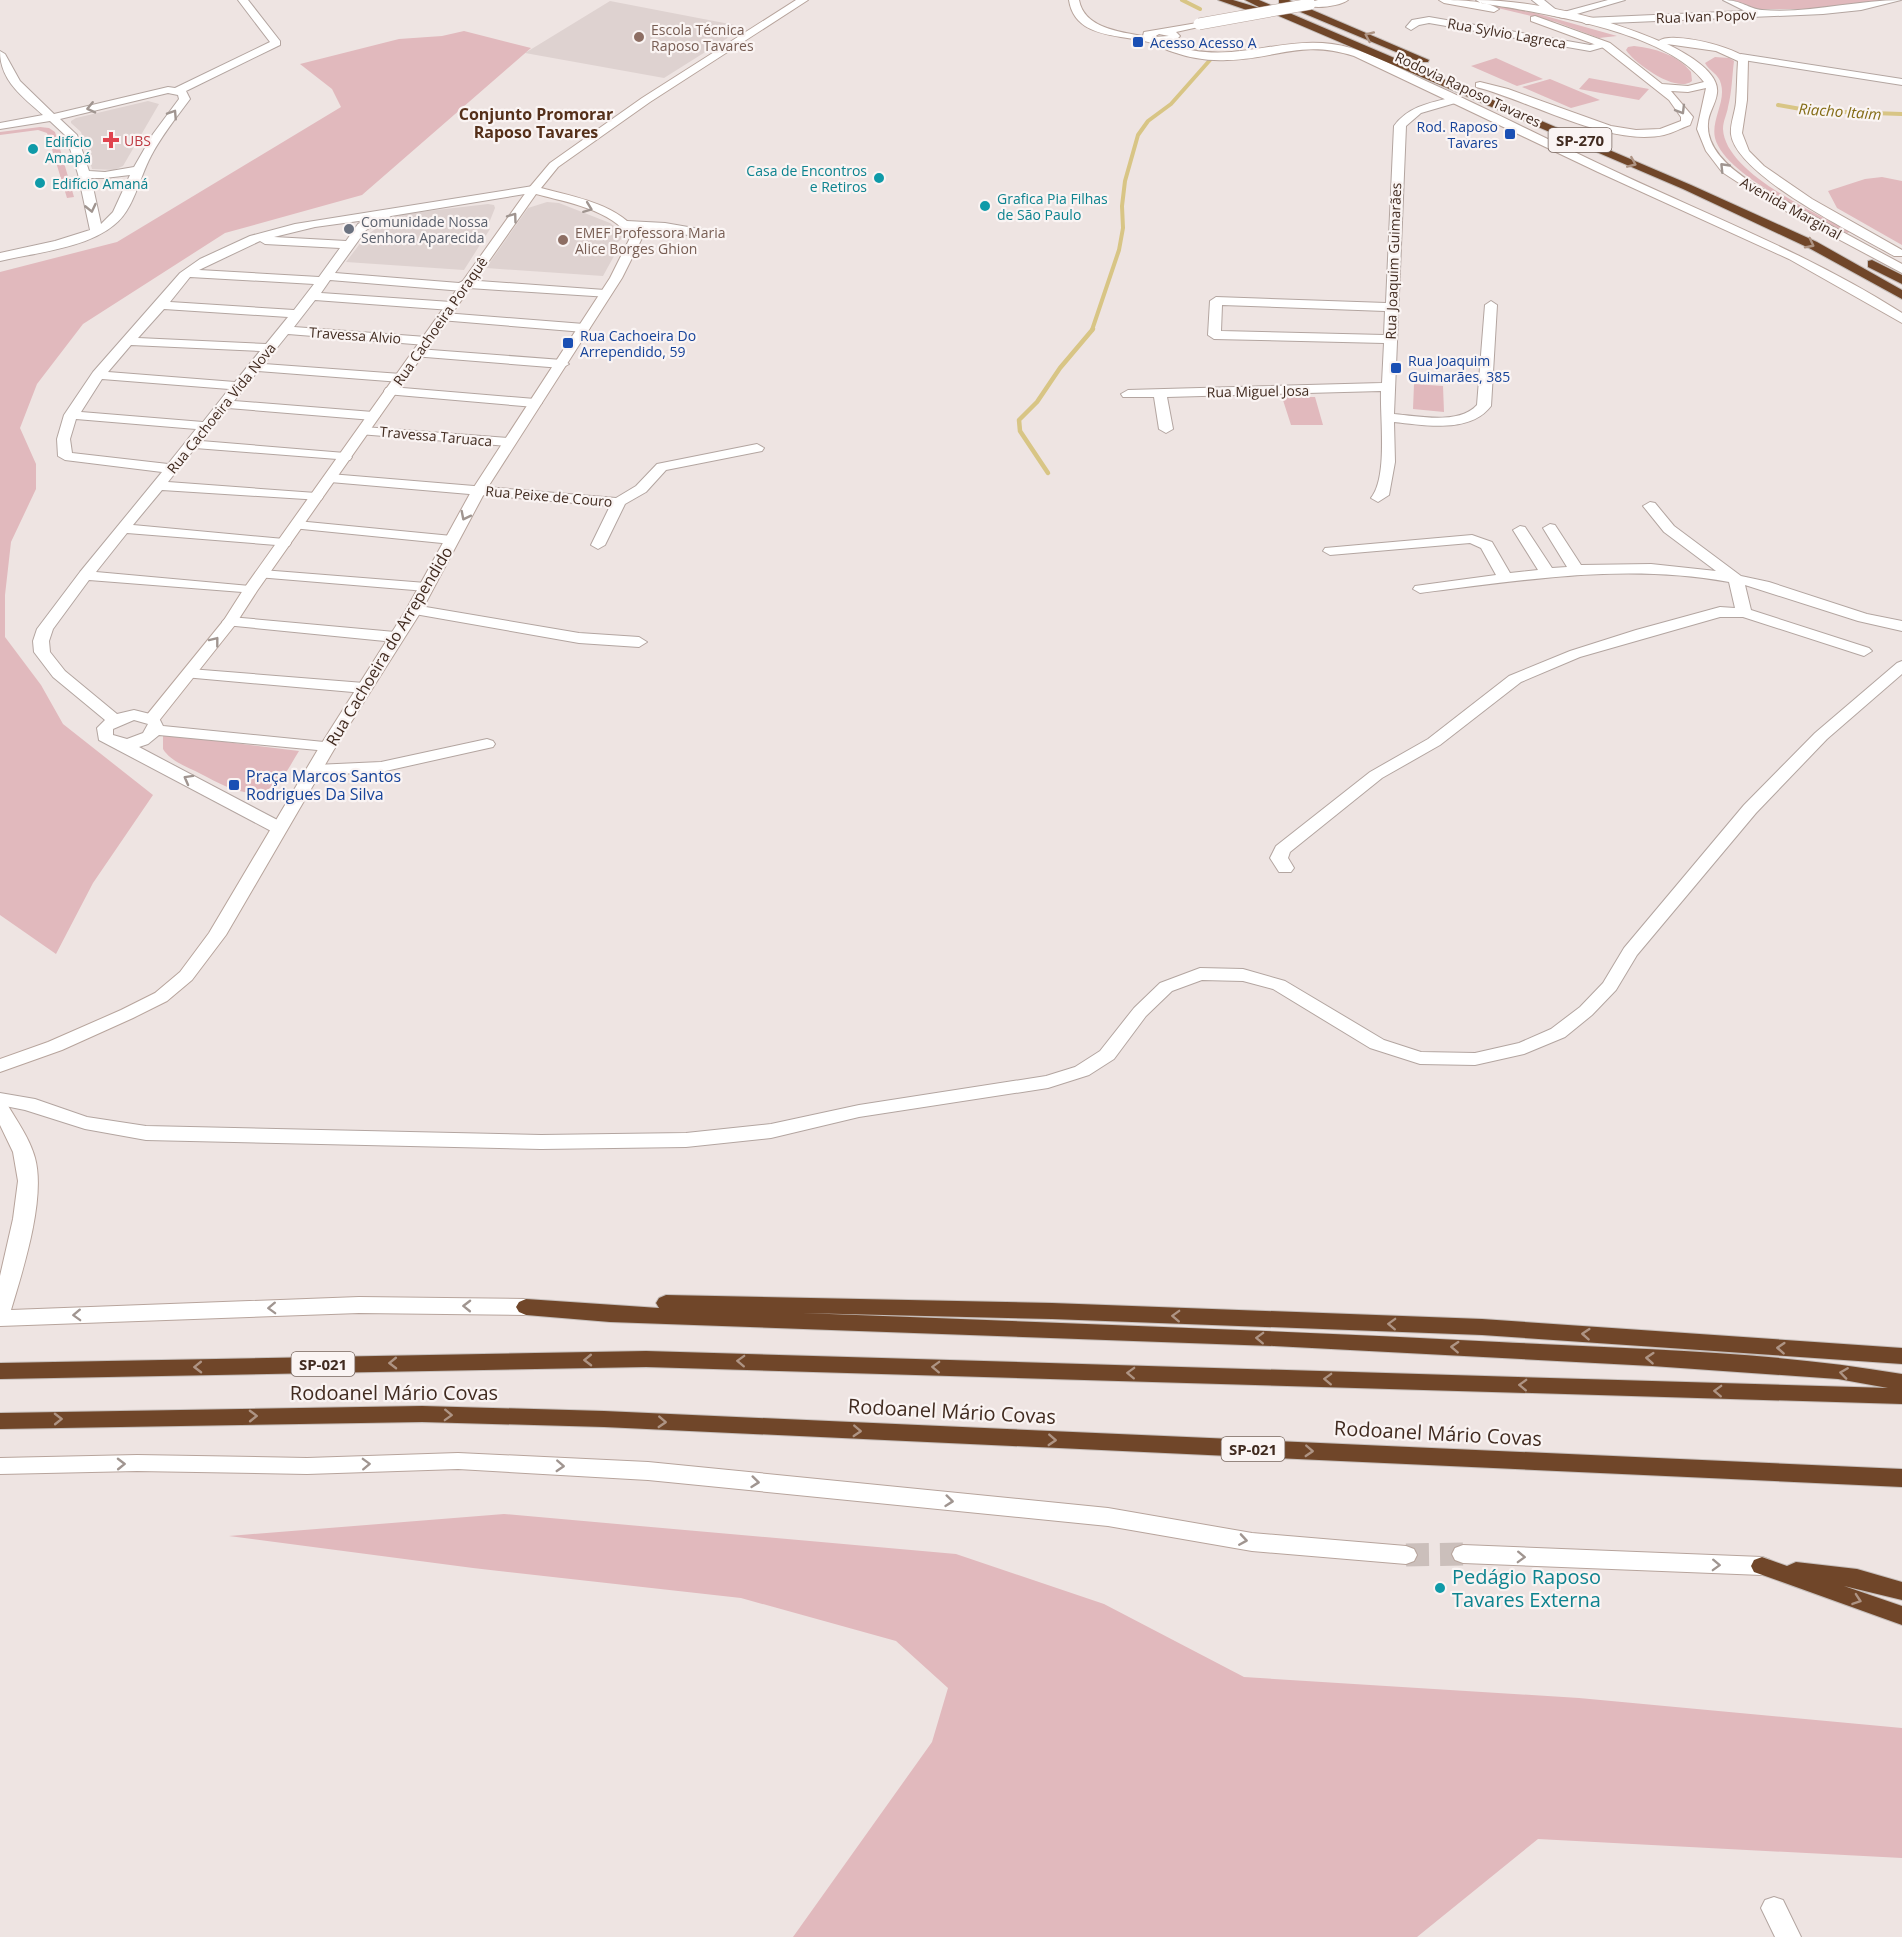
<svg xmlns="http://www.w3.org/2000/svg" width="1902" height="1937" font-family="'Open Sans',sans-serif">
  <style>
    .built { fill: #ded2d0 }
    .green { fill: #e1b9bd }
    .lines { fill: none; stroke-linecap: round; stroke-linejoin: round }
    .stream-far1 { stroke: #d8c585; stroke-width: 4 }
    .stream { stroke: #d8c585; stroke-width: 4.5 }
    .secondary-tunnel { stroke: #cbbfbb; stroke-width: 23; stroke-dasharray: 23 11; stroke-linecap: butt }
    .street-casing { stroke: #b3a5a0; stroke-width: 2 }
    .secondary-casing { stroke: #b7a49c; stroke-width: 2 }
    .highway-casing { stroke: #c6bfbc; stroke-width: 2 }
    .street { fill: #fff; fill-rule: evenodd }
    .secondary { fill: #fff; fill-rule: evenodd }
    .highway { fill: #704629; fill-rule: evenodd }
    .secondary-bridge-casing { stroke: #b7a49c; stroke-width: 12; stroke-linecap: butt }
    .secondary-bridge { stroke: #fff; stroke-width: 11 }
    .oneway { stroke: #ae9484 }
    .oneway2 { stroke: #a09590 }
    .education-dot { fill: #8d6e63; stroke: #faf4f3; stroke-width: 2 }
    .transit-dot { fill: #1a4fb4; stroke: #faf4f3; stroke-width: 2 }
    .health-dot { fill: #e0444e; stroke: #faf4f3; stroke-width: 2 }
    .culture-dot { fill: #0f9aa8; stroke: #faf4f3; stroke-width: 2 }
    .worship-dot { fill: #6b7280; stroke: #faf4f3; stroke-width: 2 }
    .labels { text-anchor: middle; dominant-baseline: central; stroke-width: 4.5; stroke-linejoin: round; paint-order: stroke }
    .far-street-label { font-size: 14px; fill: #412b20; stroke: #faf4f3 }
    .far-education-label { font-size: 14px; fill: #785e54; stroke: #faf4f3; text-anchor: start }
    .far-transit-label { font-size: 14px; fill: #164399; stroke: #faf4f3; text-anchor: start }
    .far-health-label { font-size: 14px; fill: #be3a42; stroke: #faf4f3; text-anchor: start }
    .far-culture-label { font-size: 14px; fill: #0d838f; stroke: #faf4f3; text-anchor: start }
    .far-worship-label { font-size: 14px; fill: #5b616d; stroke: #faf4f3; text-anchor: start }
    .far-water-label { font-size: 15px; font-style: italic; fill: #836b14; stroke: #faf4f3 }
    .shield { fill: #faf4f3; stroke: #78675f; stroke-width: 1.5 }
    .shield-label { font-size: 15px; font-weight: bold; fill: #412b20 }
    .far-quarter-label { font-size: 16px; font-weight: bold; fill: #55301a; stroke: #faf4f3 }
    .street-label { font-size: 16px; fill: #412b20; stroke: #faf4f3 }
    .transit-label { font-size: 16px; fill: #164399; stroke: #faf4f3; text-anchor: start }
    .near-street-label { font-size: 20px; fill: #412b20; stroke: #faf4f3 }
    .near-culture-label { font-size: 20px; fill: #0d838f; stroke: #faf4f3; text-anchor: start }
  </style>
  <rect width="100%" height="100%" fill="#eee4e2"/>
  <path class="built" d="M610 1 745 27 664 78 525 53Z
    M148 101 159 104 123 166 114 170 92 169 81 132 71 123V121L76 118Z
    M547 202 559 203 610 223 622 232V238L617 243 619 247 603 276 486 268 528 208Z
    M488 204 494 205 495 208 487 228 490 229 464 270 346 262 365 237 388 219 403 214Z"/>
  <path class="green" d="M1464 0 1535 13 1617 36 1599 38 1556 22Z
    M1733 0H1883L1868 5 1814 9H1750Z
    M464 31 531 48 362 195 225 233 83 324 37 384 20 428 36 464V489L11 542 5 595V637L41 685 63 724 153 795 93 883 56 954 0 915V272L117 242 341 107 332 89 300 64 399 39 442 36Z
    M1634 46C1654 48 1678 55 1691 72L1692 81C1677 94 1634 63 1626 50L1628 47Z
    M1715 57 1729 58 1734 61C1732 76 1732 92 1728 107 1727 114 1723 121 1723 129 1725 173 1815 212 1850 232L1847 233C1813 214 1725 176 1715 138 1711 120 1726 102 1721 84 1719 74 1709 71 1705 63Z
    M1496 58 1543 79 1517 86 1471 66Z
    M1589 78 1649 89 1639 100 1579 89Z
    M1550 79 1600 100 1571 108 1522 87Z
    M40 127 49 128 55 132 74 197 67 198 47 133 38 130 0 135V132Z
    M1882 177 1902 181V245L1837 208 1828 191 1865 179Z
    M1414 384 1443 386 1444 412 1413 409Z
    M1282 397H1315L1323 425H1291Z
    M163 734 299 751C292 762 285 777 275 785 251 803 223 785 201 774 188 767 171 762 163 749Z
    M504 1514 956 1554 1104 1604 1244 1677 1579 1698 1902 1728V1858L1538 1839 1417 1937H793L932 1742 948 1688 896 1641 741 1598 473 1568 229 1536Z"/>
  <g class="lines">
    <path class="stream-far1" d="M1182 0 1200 9
      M1778 105 1812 111 1902 114
      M1092 330 1119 250 1123 228 1122 206 1125 181 1138 135 1148 121 1171 104 1210 60"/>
    <path class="stream" d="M1048 473 1020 431 1019 420 1037 402 1060 368 1093 329"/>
    <path class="secondary-tunnel" d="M1406 1555 1463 1554"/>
    <defs>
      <path id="street" d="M238 0H248L280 41V45L186 91 190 99C176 118 162 135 151 156 139 178 134 210 114 225 87 248 34 253 0 261V253L55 241 90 230 78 174 66 136 50 121 0 129V123L43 115C23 97 0 81 0 51L5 54 20 81 54 114 168 87 175 88 270 42ZM168 93 178 95 179 99 153 134 134 167 105 172 89 171 77 135 60 119ZM130 175 113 212 101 224 91 178H105Z
        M1532 0H1544L1560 13 1608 0H1625L1563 18 1551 15Z
        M1723 0C1742 0 1749 9 1762 10 1809 14 1855 0 1901 0L1861 10 1823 14 1586 24 1581 21 1586 18 1745 11Z
        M1429 17 1590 45 1606 42 1611 45 1590 51 1429 23 1419 25 1411 30 1406 27 1412 20Z
        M1741 54 1902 79V85L1737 59 1736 57Z
        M1458 96 1463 99 1462 101 1421 113 1406 126 1394 414C1418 416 1459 425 1477 405L1485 305 1491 301 1497 305 1491 406C1470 434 1424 425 1394 422L1395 462 1389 495 1378 502 1371 498C1388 477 1380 419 1381 391L1167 397 1173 429 1166 433 1159 429 1154 397H1123L1121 394 1128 390 1382 383 1384 343 1214 339 1208 335 1210 301 1216 297 1386 303 1394 126C1409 105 1434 102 1458 96ZM1222 305 1385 311 1384 335 1221 331Z
        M533 186 539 190 537 192 391 216 366 230 335 273 459 283 465 280 605 290 609 291 611 294 609 297 469 288 463 291 330 280 321 293 451 302 457 306 451 310 315 300 294 327 426 337 432 341 426 345 288 334 264 364 401 374 408 378 401 382 258 371 234 401 373 412 380 416 373 420 228 408 201 441 345 453 352 457 350 460 195 448 168 482 316 493 321 494 323 497 321 500 162 490 133 525 284 539 291 543 289 546 127 533 96 572 250 586 255 587 257 590 255 593 89 580 53 629 49 641 50 652 65 671 117 714 134 710 158 716 163 726 334 743 336 746 334 749 328 751 159 735 148 744 139 747 285 824 287 828 285 832H273L99 740 97 728 105 720 53 677 34 652 33 641 37 629 80 572 162 472 65 460 58 456 57 439 64 415 93 372 180 273 200 259 250 236 295 224ZM366 220 358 224 346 241 274 237 315 227ZM260 241 265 244 340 248 319 277 199 270ZM190 277 314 284 294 310 170 302ZM164 309 288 317 266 344 138 338ZM131 345 260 351 235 382 108 372ZM102 379 229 389 203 422 81 412ZM76 419 196 429 168 464 72 453 70 439ZM134 720 148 724 143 733 127 739 113 735V729Z
        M627 221 665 223 711 231 717 235 711 239 665 231 623 228 621 225Z
        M444 313 584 324 590 328 584 332 440 320 438 317 440 314Z
        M418 349 562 360 569 364 562 368 413 356 411 353Z
        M391 387 535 399 542 403 535 407 386 394 384 391 386 388Z
        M364 427 508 438 515 442 508 446 359 434 357 431Z
        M757 444 764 448 762 451 666 470 646 492 625 504 605 545 598 549 591 545 610 506 330 482 323 478 330 474 616 498 636 486 657 464Z
        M1650 502 1655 503 1674 526 1741 576 1769 582 1867 614 1902 621V631L1858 621 1745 585 1751 610 1869 648 1872 651 1864 656 1743 617H1720L1580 657 1521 682 1440 745 1382 778 1290 852 1288 858 1294 868 1291 872H1279L1270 858 1276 846 1370 772 1428 739 1509 676 1570 651 1636 630 1720 607 1735 608 1729 582C1624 563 1524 580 1420 593L1413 589 1415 586 1496 575 1481 548 1470 543 1330 555 1323 551 1325 548 1472 535 1492 542 1510 573 1538 570 1513 530 1520 526 1525 527 1552 568 1567 567 1543 528 1550 524 1555 525 1581 565 1651 564 1716 571 1664 532 1643 506Z
        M297 521 452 536 459 540 452 544 292 528 290 525Z
        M262 570 426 583 433 587 426 591 257 577 255 574 257 571Z
        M414 605 579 633 639 637 647 642 639 647 579 643 409 613 406 610Z
        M230 617 395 632 403 637 395 642 225 625 222 622 225 619Z
        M1902 661V674L1827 739 1756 813 1637 955 1616 990 1592 1015 1565 1037 1524 1054 1475 1065 1420 1064 1370 1048 1273 989 1243 981 1202 980 1172 991 1146 1016 1114 1059 1089 1075 1048 1088 859 1117 771 1138 686 1147 541 1149 146 1140 85 1129 25 1110 0 1105V1093L35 1099 87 1117 146 1126 541 1135 686 1133 771 1124 859 1105 1046 1076 1075 1067 1100 1051 1134 1008 1160 983 1200 968 1243 969 1285 981 1384 1040 1421 1052 1475 1053 1519 1043 1551 1029 1580 1007 1603 983 1624 948 1744 805 1815 733 1897 663Z
        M190 669 364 683 372 688 364 693 184 677 182 674Z
        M487 739 493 741 495 744 493 747 381 772 315 775 307 770 315 765 381 762Z
        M1774 1897 1783 1900 1801 1937H1775L1761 1908 1765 1900Z"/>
      <path id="secondary" d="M796 0H808L650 102 558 167 541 188C576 197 622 205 642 238L622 278 486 490 422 610 336 746 226 935 192 980 167 1001 133 1018 62 1050 0 1072V1059L48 1042 121 1010 155 993 180 972 209 933 320 746 406 610 472 490 610 278 630 238C613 210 566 202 536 194L257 591 235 625 158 722H146L144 719 146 716 224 620 245 587 529 188 550 163 642 98Z
        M1069 0H1079C1084 28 1120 32 1143 36L1144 32 1203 22V26L1176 32 1180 36 1174 42 1168 43C1233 70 1286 29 1351 48 1377 56 1401 69 1426 81 1481 106 1535 133 1589 159 1694 210 1803 250 1902 313V323L1789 259 1598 172 1354 56C1302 39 1276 59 1227 60 1209 61 1190 58 1173 52 1165 50 1159 45 1152 43 1123 34 1075 40 1069 0ZM1159 34 1169 36 1154 37Z
        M1348 0C1340 6 1313 10 1305 4L1318 0Z
        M1439 0C1457 0 1485 0 1499 9L1494 12 1444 3Z
        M1476 0C1533 0 1606 18 1659 41 1671 31 1737 47 1748 60L1747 100 1742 133 1749 151 1764 166 1812 199 1902 250V256H1894C1858 235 1736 176 1731 134 1730 124 1735 113 1736 102 1737 89 1737 75 1738 61L1716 51 1667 44C1683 52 1720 71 1717 93 1716 104 1708 113 1708 124 1706 151 1735 172 1754 184L1902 264V273L1765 200 1722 172 1706 151 1697 129 1706 88 1688 92 1671 91 1693 117 1690 125C1681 128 1673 133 1664 135 1608 147 1531 101 1476 87V83L1480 82 1508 89 1611 126 1636 130 1660 129 1681 121V117L1669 100 1602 47 1531 21V17L1535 16 1610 43 1662 84 1688 86 1704 82C1666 31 1542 13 1481 3Z
        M0 1103 7 1104C17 1121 30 1139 35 1158 46 1198 23 1270 11 1310L359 1297 526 1299 533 1302 536 1307 533 1312 526 1315 359 1313 0 1326V1276L13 1219 18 1181 13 1152 0 1125Z
        M458 1453 648 1462 1108 1508 1252 1533 1406 1546 1414 1549 1417 1555 1414 1561 1406 1564 1252 1551 1108 1526 648 1480 458 1469 307 1474 137 1471 0 1474V1458L137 1455 307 1458Z
        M1463 1545 1762 1557 1770 1560 1773 1566 1770 1572 1762 1575 1463 1563 1455 1560 1452 1554 1455 1548Z"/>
      <path id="highway" d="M1218 0H1233L1263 9 1245 0H1259L1691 185 1817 242 1902 290V299L1809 248 1683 189 1265 10V14L1261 15Z
        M1279 0H1289L1429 60 1428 62H1420L1279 3Z
        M1872 260 1902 275V284L1868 267V261Z
        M666 1295 1052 1303 1482 1319 1902 1348V1364L1482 1335 1052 1319 802 1313C1035 1322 1267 1330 1499 1342 1633 1349 1770 1351 1902 1374V1404L646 1367 0 1379V1363L646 1351 1888 1388 1838 1379 1652 1366 1274 1346 610 1322 526 1315 519 1312 516 1307 519 1302 526 1299 659 1308 656 1303 659 1298Z
        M422 1406 604 1411 1902 1469V1487L604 1427 422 1422 0 1429V1413Z
        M1762 1557 1787 1566 1796 1562 1857 1569 1902 1582V1600L1844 1586 1902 1606V1625L1754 1572 1751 1566 1754 1560Z"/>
    </defs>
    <use href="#street" class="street-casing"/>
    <use href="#secondary" class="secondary-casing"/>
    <use href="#highway" class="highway-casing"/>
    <use href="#street" class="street"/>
    <use href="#secondary" class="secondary"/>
    <use href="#highway" class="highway"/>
    <defs>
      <path id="secondary-bridge" d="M1199 24 1310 4"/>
    </defs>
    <use href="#secondary-bridge" class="secondary-bridge-casing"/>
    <use href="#secondary-bridge" class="secondary-bridge"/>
  </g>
  <defs><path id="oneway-chevron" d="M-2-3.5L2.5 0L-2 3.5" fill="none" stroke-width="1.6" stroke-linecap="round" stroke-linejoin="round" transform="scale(1.5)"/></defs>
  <g class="oneway">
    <use href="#oneway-chevron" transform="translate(1369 36) rotate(-156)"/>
    <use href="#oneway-chevron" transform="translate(1632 163) rotate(23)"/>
    <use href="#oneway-chevron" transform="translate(1810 244) rotate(27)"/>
    <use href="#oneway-chevron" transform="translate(1176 1316) rotate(-178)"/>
    <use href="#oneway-chevron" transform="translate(1392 1324) rotate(-178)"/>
    <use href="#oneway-chevron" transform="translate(1586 1334) rotate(-176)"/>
    <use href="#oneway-chevron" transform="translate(1260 1338) rotate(-178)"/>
    <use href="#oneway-chevron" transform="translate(1455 1347) rotate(-177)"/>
    <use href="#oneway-chevron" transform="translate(1781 1348) rotate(-176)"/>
    <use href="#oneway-chevron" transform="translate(1650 1358) rotate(-176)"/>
    <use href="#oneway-chevron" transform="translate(588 1360) rotate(179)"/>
    <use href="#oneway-chevron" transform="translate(741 1361) rotate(-178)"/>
    <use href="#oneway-chevron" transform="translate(393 1363) rotate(179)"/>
    <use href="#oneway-chevron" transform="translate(198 1367) rotate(179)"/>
    <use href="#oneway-chevron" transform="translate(936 1367) rotate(-178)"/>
    <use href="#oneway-chevron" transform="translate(1131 1373) rotate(-178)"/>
    <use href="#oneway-chevron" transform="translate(1844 1373) rotate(-172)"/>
    <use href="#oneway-chevron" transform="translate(1328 1379) rotate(-178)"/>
    <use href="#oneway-chevron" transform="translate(1523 1385) rotate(-178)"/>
    <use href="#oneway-chevron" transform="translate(1718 1391) rotate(-178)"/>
    <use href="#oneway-chevron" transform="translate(448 1415) rotate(2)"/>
    <use href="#oneway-chevron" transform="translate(253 1416) rotate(-1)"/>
    <use href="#oneway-chevron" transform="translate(58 1419) rotate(-1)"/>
    <use href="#oneway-chevron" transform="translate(662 1422) rotate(3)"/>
    <use href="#oneway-chevron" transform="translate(857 1431) rotate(3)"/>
    <use href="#oneway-chevron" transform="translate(1052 1440) rotate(3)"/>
    <use href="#oneway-chevron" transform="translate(1309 1451) rotate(3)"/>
    <use href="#oneway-chevron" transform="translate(1857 1600) rotate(19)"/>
  </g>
  <g class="oneway2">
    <use href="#oneway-chevron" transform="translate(91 108) rotate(167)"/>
    <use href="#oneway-chevron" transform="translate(1681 110) rotate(59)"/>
    <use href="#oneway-chevron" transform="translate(173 114) rotate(-57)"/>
    <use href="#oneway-chevron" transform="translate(1724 167) rotate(-134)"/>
    <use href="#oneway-chevron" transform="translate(91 208) rotate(77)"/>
    <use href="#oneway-chevron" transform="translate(588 208) rotate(21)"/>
    <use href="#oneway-chevron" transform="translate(513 217) rotate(-54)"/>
    <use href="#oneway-chevron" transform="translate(465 516) rotate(117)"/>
    <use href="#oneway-chevron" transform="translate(215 641) rotate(-52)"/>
    <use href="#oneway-chevron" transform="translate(188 779) rotate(-151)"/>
    <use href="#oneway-chevron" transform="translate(467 1306) rotate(-179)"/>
    <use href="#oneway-chevron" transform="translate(272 1308) rotate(178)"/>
    <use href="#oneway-chevron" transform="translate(77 1315) rotate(178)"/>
    <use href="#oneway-chevron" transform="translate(121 1464) rotate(-1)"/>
    <use href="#oneway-chevron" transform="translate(366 1464) rotate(-2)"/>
    <use href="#oneway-chevron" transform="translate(560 1466) rotate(3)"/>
    <use href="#oneway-chevron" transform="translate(755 1482) rotate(6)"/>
    <use href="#oneway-chevron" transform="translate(949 1501) rotate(6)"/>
    <use href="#oneway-chevron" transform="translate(1243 1540) rotate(9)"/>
    <use href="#oneway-chevron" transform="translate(1521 1557) rotate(2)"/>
    <use href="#oneway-chevron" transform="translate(1716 1565) rotate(2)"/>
  </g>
  <g class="education-dot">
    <circle cx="639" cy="37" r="6"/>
    <circle cx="563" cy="240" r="6"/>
  </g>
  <g class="transit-dot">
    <rect x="1132" y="36" width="12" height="12" rx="3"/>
    <rect x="1504" y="128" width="12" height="12" rx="3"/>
    <rect x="562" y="337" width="12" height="12" rx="3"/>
    <rect x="1390" y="362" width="12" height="12" rx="3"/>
    <rect x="228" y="779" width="12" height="12" rx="3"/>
  </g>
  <path class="health-dot" d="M108 131h6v6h6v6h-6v6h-6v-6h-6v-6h6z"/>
  <g class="culture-dot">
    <circle cx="33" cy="149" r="6"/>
    <circle cx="879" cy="178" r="6"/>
    <circle cx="40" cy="183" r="6"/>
    <circle cx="985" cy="206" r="6"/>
    <circle cx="1440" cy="1588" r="6"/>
  </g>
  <circle class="worship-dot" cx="349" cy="229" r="6"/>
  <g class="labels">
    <g class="far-street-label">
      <text transform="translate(1706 16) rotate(-2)">Rua Ivan Popov</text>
      <text transform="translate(1507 33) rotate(10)">Rua Sylvio Lagreca</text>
      <text transform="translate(1468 89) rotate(25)">Rodovia Raposo Tavares</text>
      <text transform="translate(1791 208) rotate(29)">Avenida Marginal</text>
      <text transform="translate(1393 261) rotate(-88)">Rua Joaquim Guimarães</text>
      <text transform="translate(440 321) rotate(-55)">Rua Cachoeira Poraquê</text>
      <text transform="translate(355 335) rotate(4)">Travessa Alvio</text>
      <text transform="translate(1258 391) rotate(-1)">Rua Miguel Josa</text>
      <text transform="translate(221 408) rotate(-51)">Rua Cachoeira Vida Nova</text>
      <text transform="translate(436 436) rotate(5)">Travessa Taruaca</text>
      <text transform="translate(549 496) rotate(5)">Rua Peixe de Couro</text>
    </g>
    <g class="far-education-label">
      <text x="651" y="29">Escola Técnica<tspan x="651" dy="16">Raposo Tavares</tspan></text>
      <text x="575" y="232">EMEF Professora Maria<tspan x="575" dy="16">Alice Borges Ghion</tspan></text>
    </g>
    <g class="far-transit-label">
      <text x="1150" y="42">Acesso Acesso A</text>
      <text x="1498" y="126" text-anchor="end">Rod. Raposo<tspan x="1498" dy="16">Tavares</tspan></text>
      <text x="580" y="335">Rua Cachoeira Do<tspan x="580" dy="16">Arrependido, 59</tspan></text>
      <text x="1408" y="360">Rua Joaquim<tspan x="1408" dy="16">Guimarães, 385</tspan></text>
    </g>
    <g class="far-health-label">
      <text x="124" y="140">UBS</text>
    </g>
    <g class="far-culture-label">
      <text x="45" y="141">Edifício<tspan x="45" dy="16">Amapá</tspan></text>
      <text x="867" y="170" text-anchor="end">Casa de Encontros<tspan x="867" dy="16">e Retiros</tspan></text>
      <text x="52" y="183">Edifício Amaná</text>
      <text x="997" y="198">Grafica Pia Filhas<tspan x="997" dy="16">de São Paulo</tspan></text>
    </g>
    <g class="far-worship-label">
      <text x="361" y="221">Comunidade Nossa<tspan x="361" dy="16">Senhora Aparecida</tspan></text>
    </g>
    <g class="far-water-label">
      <text transform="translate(1840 111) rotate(4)">Riacho Itaim</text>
    </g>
    <g class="shield">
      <rect x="1548.5" y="128" width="63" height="24" rx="4.5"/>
      <rect x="291.5" y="1352" width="63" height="24" rx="4.5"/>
      <rect x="1221.5" y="1437" width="63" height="24" rx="4.5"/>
    </g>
    <g class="shield-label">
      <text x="1580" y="140">SP-270</text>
      <text x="323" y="1364">SP-021</text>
      <text x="1253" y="1449">SP-021</text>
    </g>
    <g class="far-quarter-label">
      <text x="536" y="114">Conjunto Promorar<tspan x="536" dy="18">Raposo Tavares</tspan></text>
    </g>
    <g class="street-label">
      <text transform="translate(389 646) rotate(-59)">Rua Cachoeira do Arrependido</text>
    </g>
    <g class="transit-label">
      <text x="246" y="776">Praça Marcos Santos<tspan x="246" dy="18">Rodrigues Da Silva</tspan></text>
    </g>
    <g class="near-street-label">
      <text x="394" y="1392">Rodoanel Mário Covas</text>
      <text transform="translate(952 1411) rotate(3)">Rodoanel Mário Covas</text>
      <text transform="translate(1438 1433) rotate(3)">Rodoanel Mário Covas</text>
    </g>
    <g class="near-culture-label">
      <text x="1452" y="1576">Pedágio Raposo<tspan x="1452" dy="23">Tavares Externa</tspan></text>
    </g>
  </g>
</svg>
